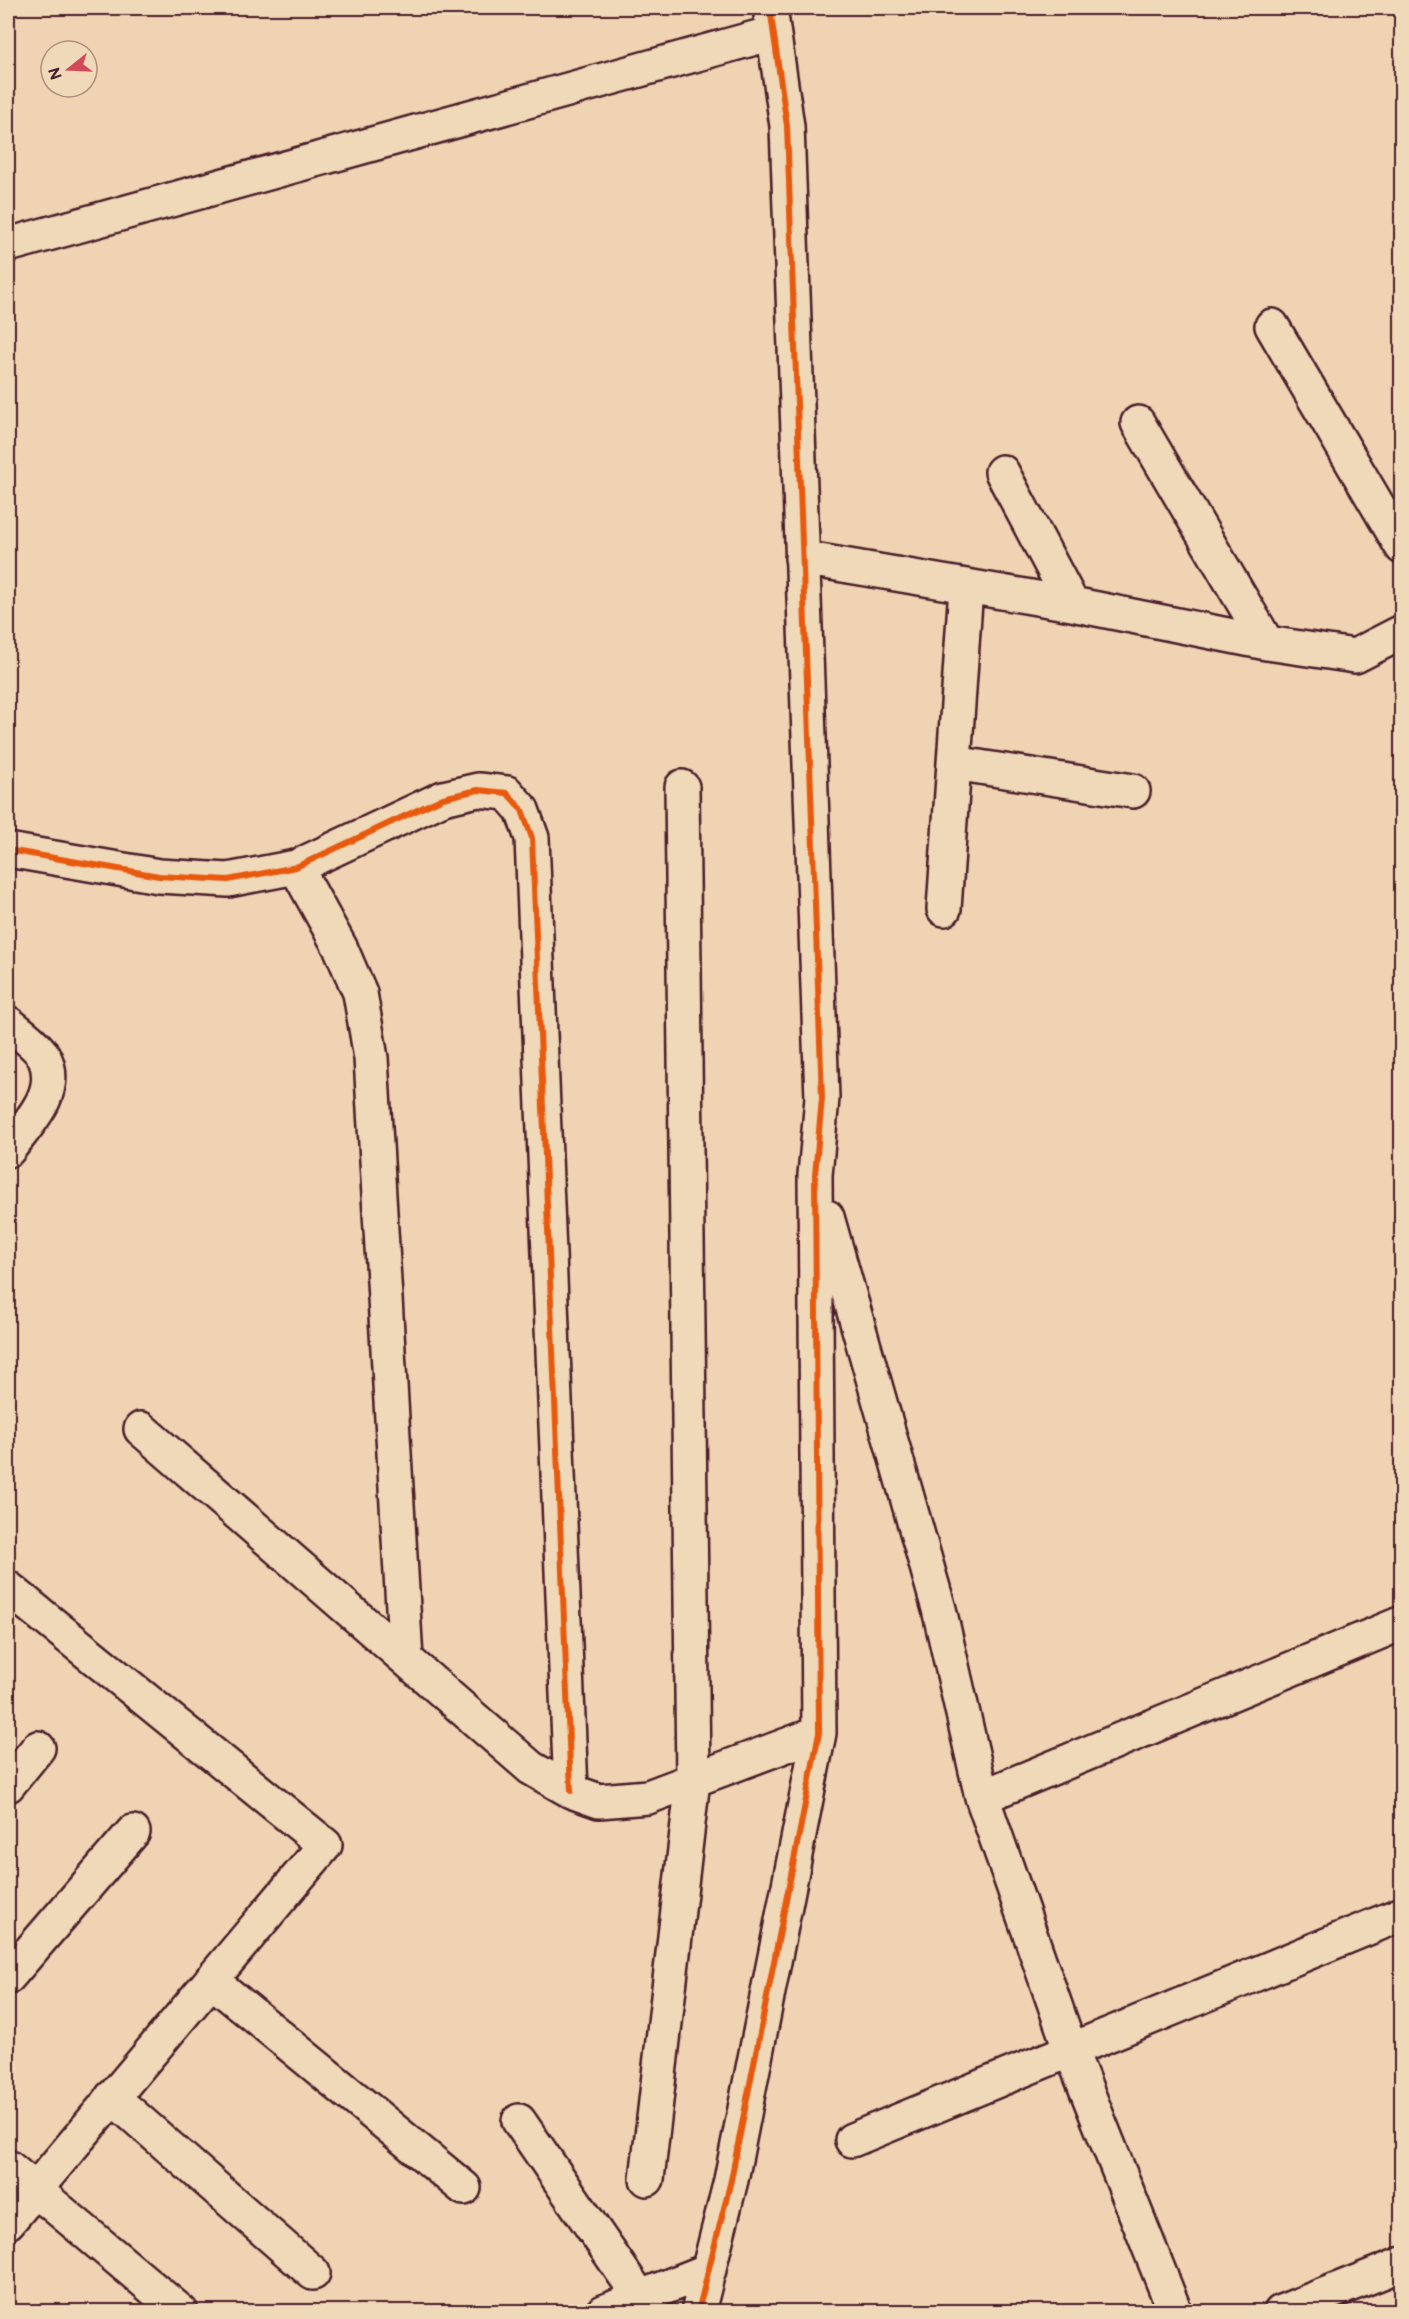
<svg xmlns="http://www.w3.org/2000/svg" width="1409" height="2319" font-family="'Balsamiq Sans',sans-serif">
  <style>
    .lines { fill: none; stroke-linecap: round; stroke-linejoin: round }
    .minor-casing { stroke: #4a1f2b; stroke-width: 38 }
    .minor { stroke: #efd9b8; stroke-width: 33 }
    .cycleway-casing { stroke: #efd9b8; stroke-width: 10 }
    .cycleway { stroke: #e8590c; stroke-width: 6 }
  </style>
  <rect width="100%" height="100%" fill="#f0d3b2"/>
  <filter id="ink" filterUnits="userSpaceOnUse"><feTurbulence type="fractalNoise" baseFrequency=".0167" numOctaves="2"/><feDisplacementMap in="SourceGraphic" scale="12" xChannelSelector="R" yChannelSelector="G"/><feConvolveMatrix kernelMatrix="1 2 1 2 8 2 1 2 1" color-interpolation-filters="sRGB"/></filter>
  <g filter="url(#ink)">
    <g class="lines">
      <defs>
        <path id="minor" d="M8 245 773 33
          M1272 326 1402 547
          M1138 423 1267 643
          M1002 472 1072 604
          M802 558 1072 604 1267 643 1355 656 1402 632
          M954 763 1133 791
          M8 850 159 876 228 880 296 867 443 798 478 790 507 793 522 810 532 838 571 1791
          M296 867 341 949 360 993 371 1058 406 1659
          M944 909 966 587
          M8 1023C18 1031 40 1047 45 1059 60 1094 27 1124 8 1150
          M827 1217 939 1609 982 1797 1071 2051 1175 2312
          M141 1429 531 1768 571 1791 599 1801 648 1797 819 1733
          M8 1588 325 1845 8 2222
          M8 1785 38 1748
          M982 1797 1402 1623
          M8 1977 133 1832
          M211 1980 464 2188
          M112 2097 313 2273
          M519 2121 640 2297
          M852 2140 1402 1914
          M8 2167 181 2312
          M647 2179 693 1780 682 787
          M603 2312 709 2270
          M698 2312 731 2180 819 1733 815 1175 822 1098 787 126 770 8
          M1281 2312 1402 2264"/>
      </defs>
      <use href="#minor" class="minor-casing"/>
      <use href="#minor" class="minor"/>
      <defs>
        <path id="cycleway" d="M8 850 159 876 228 880 296 867 443 798 478 790 507 793 522 810 532 838 571 1791
          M698 2312 731 2180 819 1733 815 1175 822 1098 787 126 770 8"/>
      </defs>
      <use href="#cycleway" class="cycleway-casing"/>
      <use href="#cycleway" class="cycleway"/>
    </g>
  </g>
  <rect width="1409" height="2319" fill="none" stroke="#efd9b8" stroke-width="30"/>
  <rect x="15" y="15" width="1379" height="2289" fill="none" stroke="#4a1f2b" stroke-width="2" filter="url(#ink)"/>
  <g transform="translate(69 69) rotate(252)"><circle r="28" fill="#efd9b8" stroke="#ad8f80" stroke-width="1.5"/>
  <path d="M0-4.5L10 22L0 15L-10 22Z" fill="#d1495b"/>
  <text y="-9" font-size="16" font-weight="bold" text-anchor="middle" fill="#4a1f2b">N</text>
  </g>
</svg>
